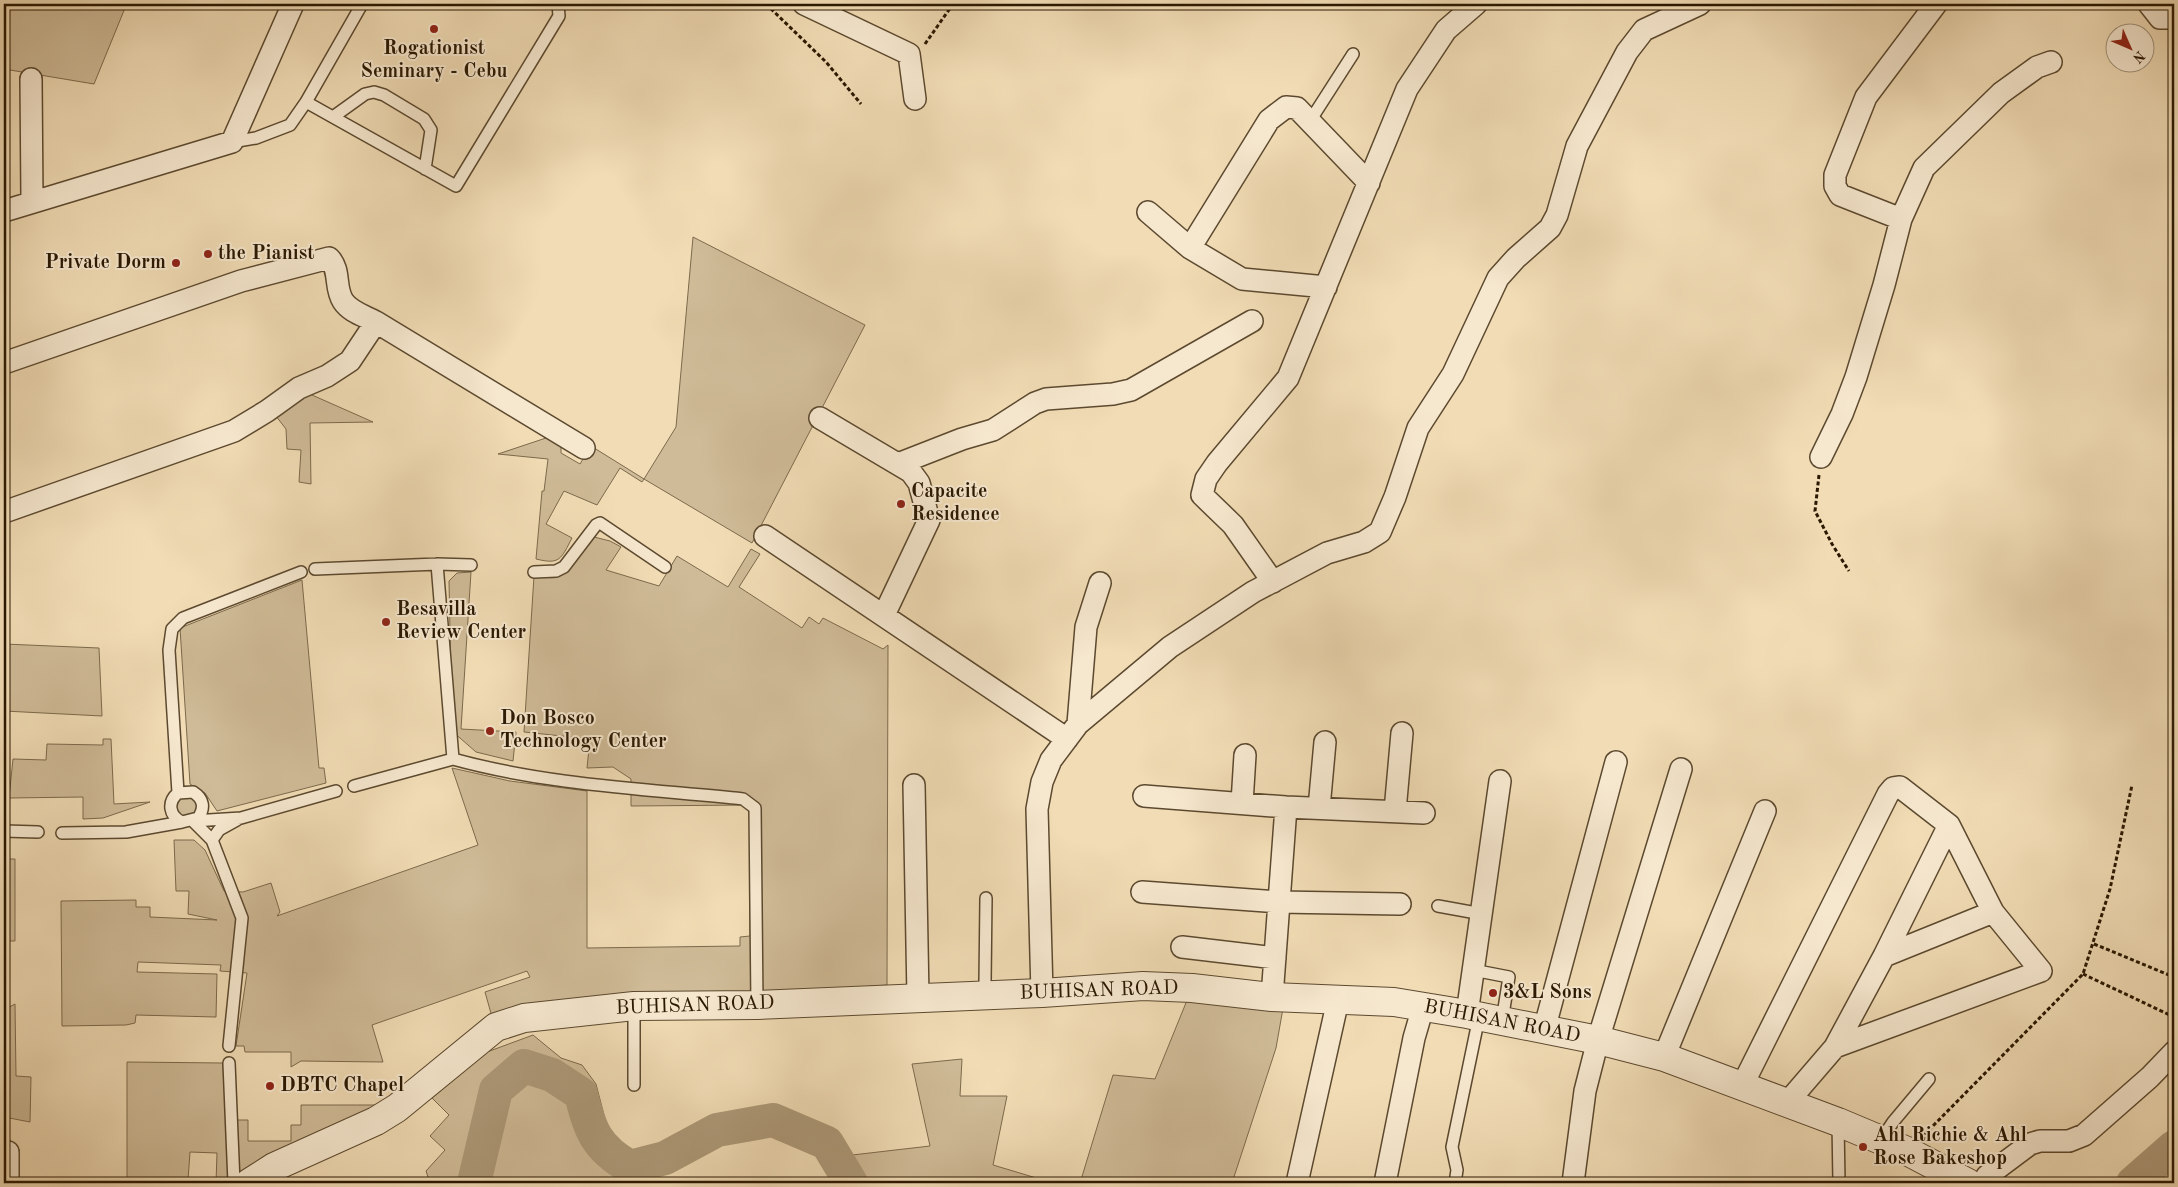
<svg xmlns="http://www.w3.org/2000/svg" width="2178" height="1187" font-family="'Old Standard TT',serif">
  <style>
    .green { fill: #cfbb97; stroke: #7c6a4c }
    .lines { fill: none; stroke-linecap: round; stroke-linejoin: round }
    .river { stroke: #ad9978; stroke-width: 34 }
    .service-casing { stroke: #5c492f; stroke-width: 14 }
    .minor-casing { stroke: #5c492f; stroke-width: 24 }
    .tertiary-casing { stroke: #5c492f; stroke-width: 30 }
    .path { stroke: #2a1802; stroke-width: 3; stroke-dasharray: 4 2.5; stroke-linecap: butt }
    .service { stroke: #f6e8cf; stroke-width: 11 }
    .minor { stroke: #f6e8cf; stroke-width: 21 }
    .tertiary { stroke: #f6e8cf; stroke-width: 28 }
    .poi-dot { fill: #8f2418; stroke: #f6e8cf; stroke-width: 2 }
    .labels { text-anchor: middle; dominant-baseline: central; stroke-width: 4; stroke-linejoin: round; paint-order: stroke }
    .poi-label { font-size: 20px; font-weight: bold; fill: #2a1802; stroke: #f6e8cf; text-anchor: start }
    .street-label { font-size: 20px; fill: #2a1802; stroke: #f6e8cf }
  </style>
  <rect width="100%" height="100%" fill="#f1dcb5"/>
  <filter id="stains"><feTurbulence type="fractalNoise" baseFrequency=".004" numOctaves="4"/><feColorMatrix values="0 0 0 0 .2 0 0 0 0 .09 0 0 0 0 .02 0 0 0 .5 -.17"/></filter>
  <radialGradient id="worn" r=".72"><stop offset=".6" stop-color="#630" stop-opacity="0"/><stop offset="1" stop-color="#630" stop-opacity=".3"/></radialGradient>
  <path class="green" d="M4 4H129L125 8 94 84 4 69Z
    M693 237 865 325 752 543 644 479 642 482 620 468 597 505 564 491 546 524 572 538C561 559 560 565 536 559L542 491H544L548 459 498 454 549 437 561 445V453L580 464 591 446 644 479 676 427Z
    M302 388 312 395 373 422 310 423 311 484 299 482 301 450 287 449 286 429 272 411Z
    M594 537 610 541 621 547 606 570 659 586 677 556 728 587 751 549 760 554 739 587 802 628 809 617 819 624 823 618 883 649 888 645 887 985 492 1017 485 992 530 977 527 971 372 1025 383 1062 301 1061 291 1067V1052H245L244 1046H236L247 973 220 971 221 965 138 962 137 972 217 974 216 1017 136 1015 135 1023 126 1025 62 1026 61 901 136 900V907H150V917L217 920 188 914 189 891H176L174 840H194L205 850 224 891 243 892 271 883 280 912 277 916 478 845 452 768 510 781 587 791V948L740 946V937L750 936 751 805 631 806V779L613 767 587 768 590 739 524 732 534 576C541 576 551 579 557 577 572 574 580 548 594 537Z
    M471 572 461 729 516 732 513 761 476 752 452 731 449 581 457 573Z
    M302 580 319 768H324L326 783 217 811 205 793 190 784 180 628Z
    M4 644 99 648 102 716 4 711Z
    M103 739H111L114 804 150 802 103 818 83 819V797L9 798 13 759 46 760 47 744 103 745Z
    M183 791 202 803 188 822 170 806Z
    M4 859H15V941H4Z
    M1192 988 1285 997 1276 1048 1232 1183H1080L1113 1075 1155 1079Z
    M15 1004 16 1076 31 1077 30 1122 4 1117V1010Z
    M533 1035 561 1058 582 1065 596 1084 611 1142 610 1156 622 1183H430L426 1171 445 1150 430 1136 449 1115 432 1098 487 1052Z
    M962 1059 960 1096H1007L993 1165 1053 1183H851L835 1157 930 1146 912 1064Z
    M127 1062 223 1063 226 1120H248V1141H291V1125H301V1105H382L228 1183H216L217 1153 190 1152 188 1180 182 1183H127Z"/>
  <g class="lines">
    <path class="river" d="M474 1183 496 1090 524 1066 552 1075 581 1094C590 1130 596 1148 630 1167L665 1158 717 1130 773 1120 827 1143 851 1183
      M2133 1183 2174 1147"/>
    <defs>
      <path id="service" d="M306 102 362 4
        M333 117 365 94 374 92 384 95 424 119 431 130 425 169
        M1310 121 1353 54
        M232 142 256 138 290 125 306 102 456 186 559 16 558 4
        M437 564 453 759C547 785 646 789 743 799L755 808 757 1005
        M315 569 437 564 471 565
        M534 572 556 571 564 567 596 525 600 523 665 567
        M354 786 453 759
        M178 793 193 792C204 799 205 808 198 818L182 822C169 816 167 802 178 793L169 650 172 629 183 618 301 572
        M193 821 212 840 242 918 229 1046
        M193 821 241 818 336 791
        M4 831 38 832
        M62 833 126 832 182 822
        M212 840 219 830 237 820
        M1438 906 1482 914
        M1473 970 1509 977 1502 1021
        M982 994 985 982 986 898
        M229 1063 234 1183
        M634 1085V1006
        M1838 1122 1839 1183
        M1881 1140 1893 1122 1929 1079
        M1455 1183 1457 1170 1452 1147 1479 1017"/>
      <path id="minor" d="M804 4 909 54 915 99
        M2149 4 2160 18H2174
        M31 79 32 201
        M4 211 232 142 293 4
        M1148 212 1190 248 1242 279 1326 287
        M1901 219 1840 195 1835 186V175L1866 97 1936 4
        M1190 248 1269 120 1286 107 1297 108 1369 183
        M4 363 241 281 329 258C341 270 334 287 343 301 350 312 365 316 376 322L584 448
        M820 418 911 472 919 483 929 520 884 615
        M1821 457 1842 414 1856 377 1884 285 1901 219 1924 168 2001 93 2037 67 2051 62
        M898 464 962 439 993 430 1035 403 1046 399 1113 394 1131 390 1252 321
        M4 512 234 431 267 411 299 388 327 376 350 361 376 322
        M765 536 1067 739
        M1273 582 1233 525 1202 495 1206 479 1217 463 1288 378 1407 89 1446 30 1476 4
        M1078 724 1086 627 1100 583
        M914 785 918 997
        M1144 796 1286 807 1424 813
        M1242 803 1245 755
        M1319 808 1325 742
        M1395 811 1402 733
        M1142 892 1278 902 1400 904
        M1182 947 1275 958
        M1884 956 1993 912
        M1042 993 1037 809 1042 782 1051 760 1078 724 1170 647 1253 592 1327 553 1364 542 1380 532 1395 497 1418 428 1453 374 1498 278 1516 258 1550 228 1557 215 1577 146 1627 52 1644 30 1700 4
        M1272 997 1286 807
        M1467 1014 1500 781
        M1544 1030 1616 762
        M1664 1057 1765 811
        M1742 1086 1888 794 1893 788 1900 787 1949 825 1993 912 2041 971 1835 1047
        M1786 1104 1835 1047 1884 956 1949 825
        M8 1183V1152
        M1297 1183 1338 1000
        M1385 1183 1414 1038 1423 1007
        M1573 1183 1585 1091 1598 1040 1681 769
        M1983 1183 1987 1176 2030 1144 2040 1141H2069L2084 1135 2150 1077 2174 1052"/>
      <path id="tertiary" d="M249 1183 274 1167 376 1121 397 1108 496 1027 524 1018 634 1006 757 1005 1042 993 1143 986 1192 988 1272 997 1394 1002 1467 1014 1598 1040 1664 1057 1838 1122 1907 1151 1968 1183"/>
    </defs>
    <use href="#service" class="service-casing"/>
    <use href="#minor" class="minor-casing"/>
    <use href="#tertiary" class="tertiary-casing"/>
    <path class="path" d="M766 4 826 62 861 104
      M925 44 953 4
      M1819 475 1815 511 1832 544 1849 571
      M2094 944 2174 977
      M2083 974 2174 1017
      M1924 1135 2083 974 2110 889 2132 785"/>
    <use href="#service" class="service"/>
    <use href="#minor" class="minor"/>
    <use href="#tertiary" class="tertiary"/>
  </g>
  <g class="poi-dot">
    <circle cx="434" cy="29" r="5"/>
    <circle cx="208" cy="254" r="5"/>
    <circle cx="176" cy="263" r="5"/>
    <circle cx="901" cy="504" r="5"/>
    <circle cx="386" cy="622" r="5"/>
    <circle cx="490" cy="731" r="5"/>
    <circle cx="1493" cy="993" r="5"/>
    <circle cx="270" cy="1086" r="5"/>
    <circle cx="1863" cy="1147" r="5"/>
  </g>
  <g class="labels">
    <g class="poi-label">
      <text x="434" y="49" text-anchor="middle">Rogationist<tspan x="434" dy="23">Seminary - Cebu</tspan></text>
      <text x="218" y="254">the Pianist</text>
      <text x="166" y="263" text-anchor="end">Private Dorm</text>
      <text x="911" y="492">Capacite<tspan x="911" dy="23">Residence</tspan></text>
      <text x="396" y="610">Besavilla<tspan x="396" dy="23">Review Center</tspan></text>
      <text x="500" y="719">Don Bosco<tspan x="500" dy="23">Technology Center</tspan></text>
      <text x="1503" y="993">3&amp;L Sons</text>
      <text x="280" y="1086">DBTC Chapel</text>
      <text x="1873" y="1136">Ahl Richie &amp; Ahl<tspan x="1873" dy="23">Rose Bakeshop</tspan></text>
    </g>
    <g class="street-label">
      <text transform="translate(1099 991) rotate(-2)">BUHISAN ROAD</text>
      <text transform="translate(695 1006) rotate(-2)">BUHISAN ROAD</text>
      <text transform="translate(1502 1022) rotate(11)">BUHISAN ROAD</text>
    </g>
  </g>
  <rect width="2178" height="1187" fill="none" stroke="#f1dcb5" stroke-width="20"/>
  <rect x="5" y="5" width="2168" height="1177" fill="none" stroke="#2a1802" stroke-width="2.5"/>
  <rect x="10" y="10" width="2158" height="1167" fill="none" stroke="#2a1802"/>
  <g transform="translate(2130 48) rotate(135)"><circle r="24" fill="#f6e8cf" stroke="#a4957d"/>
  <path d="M0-4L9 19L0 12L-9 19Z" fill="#8f2418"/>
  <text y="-8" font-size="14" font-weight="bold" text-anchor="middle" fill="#2a1802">N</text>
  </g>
  <rect width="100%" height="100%" filter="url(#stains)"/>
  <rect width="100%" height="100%" fill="url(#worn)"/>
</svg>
